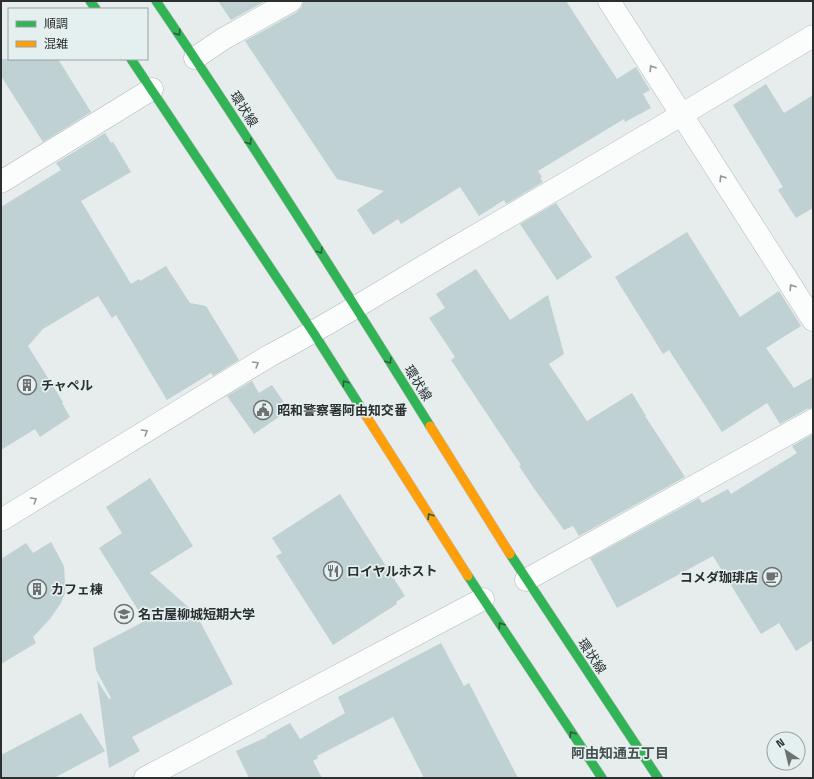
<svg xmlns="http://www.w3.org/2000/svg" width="814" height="779" font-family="'Space Grotesk','Noto Sans JP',sans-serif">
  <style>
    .building { fill: #bfd1d2 }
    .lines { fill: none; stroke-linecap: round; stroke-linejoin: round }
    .street-casing { stroke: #b6b9ba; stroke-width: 23 }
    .fast-casing { stroke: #b6b9ba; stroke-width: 10 }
    .slow-casing { stroke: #b6b9ba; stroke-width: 10 }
    .street { stroke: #fbfcfc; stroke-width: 22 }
    .fast { stroke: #30b455; stroke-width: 9 }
    .slow { stroke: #ff9f0a; stroke-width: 9 }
    .oneway { stroke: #2d5e3c }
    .oneway2 { stroke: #939696 }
    .labels { text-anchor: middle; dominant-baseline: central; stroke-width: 3.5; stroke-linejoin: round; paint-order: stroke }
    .street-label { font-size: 13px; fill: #2b2f2f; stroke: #e4efef }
    .poi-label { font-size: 13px; font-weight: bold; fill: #2b2f2f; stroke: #e4efef; text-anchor: start }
    .neighbourhood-label { font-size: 14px; font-weight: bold; fill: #495152; stroke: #e4efef }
  </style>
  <rect width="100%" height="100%" fill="#e7ecec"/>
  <path class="building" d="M218 1H265L231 20Z
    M303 1H566L617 79 636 67 650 90 643 94 651 108 625 122 624 119 538 171 542 177 540 178 543 182 506 204 504 200 479 216 460 187 401 224 398 219 373 235 357 210 384 191 337 179 245 41 297 12 302 7Z
    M1 59H58L91 112 43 142 1 76Z
    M766 84 784 113 813 95V208L796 218 778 190 783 187 733 105Z
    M105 133 111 143 113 142 131 172 81 201 131 284 139 279 140 281 166 266 190 303 206 306 239 360 213 376 211 373 167 400 116 315 112 318 98 296 43 329 28 346 63 402 62 403 70 417 40 437 35 429 1 450V207L61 170 56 163Z
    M556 203 592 257 557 280 520 224Z
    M687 232 740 317 779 291 801 326 766 348 794 388 813 377V408L807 409 780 424 767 403 722 432 669 350 663 354 615 277Z
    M476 269 510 320 548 295 564 354 549 364 587 421 632 393 646 416H645L685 477 579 536 573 526 564 530 533 487 519 466 521 465 451 360 455 357 429 318 445 308 436 294Z
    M252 381 259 393 272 385 289 410 254 434 227 396Z
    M813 434V640L796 651 779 623 761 634 713 556 617 608 590 558 699 498 702 503 728 489 731 494 797 453 792 446Z
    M150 478 193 546 150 573 196 614 233 684 132 737 140 751 109 768 97 680 109 699 111 698 96 670 93 648 145 621 99 548 122 533 106 507Z
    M340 494 405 596 396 602 397 604 333 645 276 556 282 553 272 538Z
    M51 542 64 566 65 584V593L61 603 50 619 33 637 36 643 1 664V559L26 543 33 553Z
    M441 643 464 686 469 683 518 778H424L393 717 317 756 318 758 313 761 322 778H249L236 751 267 737 266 736 290 723 300 739 345 713 338 697Z
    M81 713 105 751 54 778H1V755Z"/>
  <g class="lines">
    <defs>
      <path id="street" d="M609 1 813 320
        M195 58 223 39 291 1
        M1 182 152 89
        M1 520 269 356C334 322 395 283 458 246 577 177 695 107 813 36
        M526 580 813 420
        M145 778 483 599"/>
      <path id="fast" d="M90 1 96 9
        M156 1C251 140 341 283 430 426
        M131 59 313 332 363 411
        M510 554 658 778
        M468 576 602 778"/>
      <path id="slow" d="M363 411 468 576
        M430 426 510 554"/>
    </defs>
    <use href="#street" class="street-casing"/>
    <use href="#fast" class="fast-casing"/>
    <use href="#slow" class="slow-casing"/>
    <use href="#street" class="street"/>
    <use href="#fast" class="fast"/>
    <use href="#slow" class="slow"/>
  </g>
  <defs><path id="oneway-chevron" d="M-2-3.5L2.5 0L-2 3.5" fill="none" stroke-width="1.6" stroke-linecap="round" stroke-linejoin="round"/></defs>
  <g class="oneway">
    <use href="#oneway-chevron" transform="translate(178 33) rotate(56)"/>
    <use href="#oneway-chevron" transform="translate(249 142) rotate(57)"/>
    <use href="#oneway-chevron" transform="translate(320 251) rotate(57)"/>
    <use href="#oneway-chevron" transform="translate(389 361) rotate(58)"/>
    <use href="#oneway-chevron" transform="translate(345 383) rotate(-122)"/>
    <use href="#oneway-chevron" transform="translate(430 516) rotate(-122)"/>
    <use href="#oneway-chevron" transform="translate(501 625) rotate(-123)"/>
    <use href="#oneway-chevron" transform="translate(572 734) rotate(-123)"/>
  </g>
  <g class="oneway2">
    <use href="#oneway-chevron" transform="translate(652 68) rotate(-122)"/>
    <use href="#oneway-chevron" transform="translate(722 178) rotate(-123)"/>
    <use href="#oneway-chevron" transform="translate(792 287) rotate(-123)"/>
    <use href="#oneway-chevron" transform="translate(256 364) rotate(-31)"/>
    <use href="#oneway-chevron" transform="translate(145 432) rotate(-31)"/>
    <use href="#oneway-chevron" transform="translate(34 500) rotate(-31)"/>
  </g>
  <defs>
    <symbol id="building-ring" viewBox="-11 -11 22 22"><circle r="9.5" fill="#e4efef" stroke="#6d7171" stroke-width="1.5"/><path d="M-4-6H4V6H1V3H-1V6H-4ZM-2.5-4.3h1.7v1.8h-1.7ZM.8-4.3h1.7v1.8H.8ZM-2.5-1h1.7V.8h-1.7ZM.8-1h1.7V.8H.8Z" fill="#6d7171"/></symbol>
    <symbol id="civic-ring" viewBox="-11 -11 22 22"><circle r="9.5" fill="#e4efef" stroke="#6d7171" stroke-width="1.5"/><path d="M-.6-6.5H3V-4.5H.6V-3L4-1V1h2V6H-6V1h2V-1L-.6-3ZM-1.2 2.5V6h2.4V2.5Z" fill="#6d7171"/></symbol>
    <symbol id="restaurant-ring" viewBox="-11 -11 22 22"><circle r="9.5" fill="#e4efef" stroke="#6d7171" stroke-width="1.5"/><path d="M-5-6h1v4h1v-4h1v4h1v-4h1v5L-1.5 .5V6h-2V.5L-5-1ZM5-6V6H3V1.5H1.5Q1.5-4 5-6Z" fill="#6d7171"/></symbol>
    <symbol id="cafe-ring" viewBox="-11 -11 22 22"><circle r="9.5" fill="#e4efef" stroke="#6d7171" stroke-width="1.5"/><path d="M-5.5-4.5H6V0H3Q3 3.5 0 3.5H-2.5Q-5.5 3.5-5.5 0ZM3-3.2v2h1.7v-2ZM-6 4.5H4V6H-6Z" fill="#6d7171"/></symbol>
    <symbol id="university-ring" viewBox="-11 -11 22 22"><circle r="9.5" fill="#e4efef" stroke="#6d7171" stroke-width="1.5"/><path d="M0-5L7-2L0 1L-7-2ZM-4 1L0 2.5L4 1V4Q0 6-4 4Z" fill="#6d7171"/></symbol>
  </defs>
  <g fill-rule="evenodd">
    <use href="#building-ring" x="16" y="374" width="22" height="22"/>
    <use href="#civic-ring" x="252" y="399" width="22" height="22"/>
    <use href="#restaurant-ring" x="322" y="560" width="22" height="22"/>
    <use href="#cafe-ring" x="761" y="566" width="22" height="22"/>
    <use href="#building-ring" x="26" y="578" width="22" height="22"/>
    <use href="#university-ring" x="113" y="603" width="22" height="22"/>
  </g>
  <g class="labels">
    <g class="street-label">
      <text transform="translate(244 109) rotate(57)">環状線</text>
      <text transform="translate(418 383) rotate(58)">環状線</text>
      <text transform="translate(592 656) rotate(56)">環状線</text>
    </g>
    <g class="poi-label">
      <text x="41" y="385">チャペル</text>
      <text x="277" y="410">昭和警察署阿由知交番</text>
      <text x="347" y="571">ロイヤルホスト</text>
      <text x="758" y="577" text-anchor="end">コメダ珈琲店</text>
      <text x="51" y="589">カフェ棟</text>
      <text x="138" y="614">名古屋柳城短期大学</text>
    </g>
    <g class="neighbourhood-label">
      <text x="620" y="753">阿由知通五丁目</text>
    </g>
  </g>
  <rect width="814" height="779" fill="none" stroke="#2b2f2f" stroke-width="4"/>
  <rect x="8" y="8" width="140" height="52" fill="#e4efef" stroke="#9aa2a2"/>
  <rect x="16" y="21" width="20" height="6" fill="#30b455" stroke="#9aa2a2"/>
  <text x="44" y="28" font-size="12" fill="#2b2f2f">順調</text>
  <rect x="16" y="41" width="20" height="6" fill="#ff9f0a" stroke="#9aa2a2"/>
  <text x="44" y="48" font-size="12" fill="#2b2f2f">混雑</text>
  <g transform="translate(786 751) rotate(325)"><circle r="19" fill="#e4efef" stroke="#9aa2a2"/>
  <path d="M0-3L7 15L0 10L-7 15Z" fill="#6d7171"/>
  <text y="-6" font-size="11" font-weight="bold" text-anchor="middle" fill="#2b2f2f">N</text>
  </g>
</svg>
